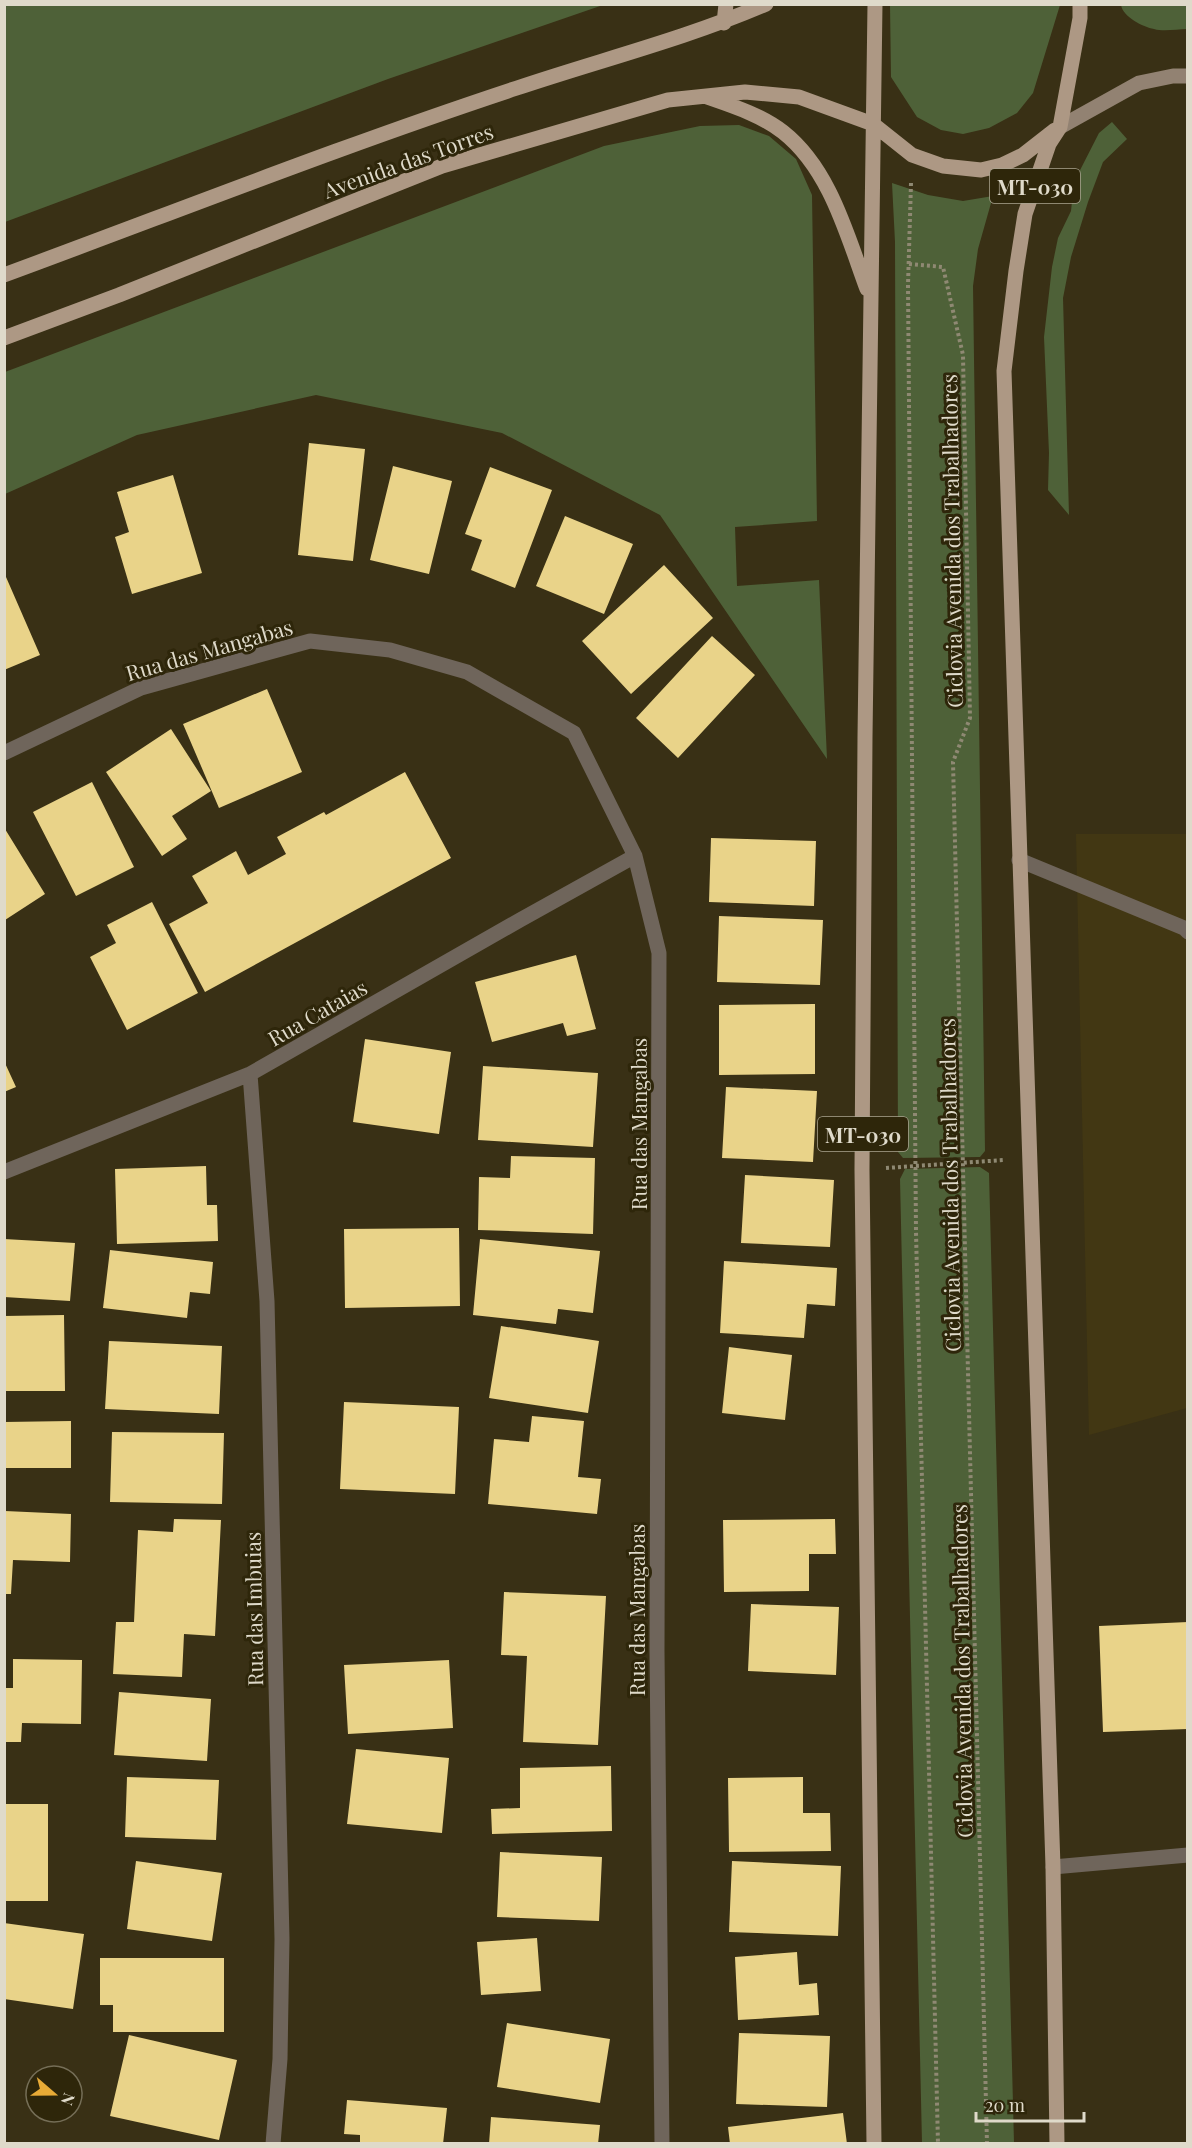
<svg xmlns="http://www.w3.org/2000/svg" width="1192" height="2148" font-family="'Playfair Display',serif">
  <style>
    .built { fill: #423713 }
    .green { fill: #4e6138 }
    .building { fill: #e9d389 }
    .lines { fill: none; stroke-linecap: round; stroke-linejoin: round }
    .path { stroke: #8f8973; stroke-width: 4; stroke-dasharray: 3 3; stroke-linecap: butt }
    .lane { stroke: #6f655b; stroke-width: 15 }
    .street { stroke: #6f655b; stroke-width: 15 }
    .secondary { stroke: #928272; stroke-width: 15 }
    .primary { stroke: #ad9884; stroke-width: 15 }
    .labels { text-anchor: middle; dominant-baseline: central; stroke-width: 6; stroke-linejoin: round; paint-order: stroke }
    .shield { fill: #2e260a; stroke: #aaa490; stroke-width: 1.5 }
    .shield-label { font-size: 20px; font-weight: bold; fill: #dfdaca }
    .street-label { font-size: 21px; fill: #dfdaca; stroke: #2e260a }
  </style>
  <rect width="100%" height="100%" fill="#393015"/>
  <path class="built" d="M1076 834H1188L1187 1408 1089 1435Z"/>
  <path class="green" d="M5 4H603V5L388 79 5 222Z
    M890 5V4L1060 5 1033 93 1017 113 989 128 963 134 941 130 917 117 891 77Z
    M1121 5H1187V29C1177 29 1164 32 1154 29 1143 27 1123 17 1121 5Z
    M1112 122 1127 139 1103 162 1088 202 1071 257 1063 298 1069 515 1048 490 1049 453 1044 337 1052 267 1058 238 1071 211 1074 182 1099 133Z
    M739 125 769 136 796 159 812 195 817 521 735 527 737 586 819 580 827 759 660 515 502 433 316 395 137 435 5 494V372L604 146 700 126Z
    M892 183 928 195 963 201 993 196 978 249 973 286 985 1151 980 1157 903 1158 898 1152 895 242Z
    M980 1167 989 1173 1014 2143H922L900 1179 905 1169Z"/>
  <path class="building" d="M309 443 365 449 353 561 298 555Z
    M393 466 452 481 429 574 370 560Z
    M490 467 552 490 515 588 471 570 482 540 465 534Z
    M173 475 202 573 132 594 115 537 129 532 117 492Z
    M565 516 633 544 604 614 536 586Z
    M664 565 713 618 631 694 582 641Z
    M6 577 40 655 4 670V578Z
    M712 636 755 675 678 758 636 718Z
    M267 689 302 772 219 808 183 724Z
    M171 729 211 791 172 816 187 839 162 856 106 772Z
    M405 772 451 858 205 992 169 924 208 903 192 876 236 851 248 875 286 854 277 837 324 812 326 815Z
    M92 782 134 867 76 896 33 812Z
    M5 829 45 894 5 920Z
    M711 838 816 841 814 906 709 902Z
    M152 902 198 993 127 1030 90 957 116 943 107 925Z
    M719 916 823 920 820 985 717 982Z
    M576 955 596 1029 567 1036 563 1023 492 1042 475 982Z
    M815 1004V1074L719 1075V1005Z
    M365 1039 451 1052 439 1134 353 1122Z
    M4 1061 16 1087 4 1092Z
    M483 1066 598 1073 593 1147 478 1140Z
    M726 1087 817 1091 813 1162 722 1158Z
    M511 1156 595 1158 593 1234 478 1230 479 1177 510 1178Z
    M206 1166 207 1205H217L218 1241 117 1244 115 1169Z
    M745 1175 834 1180 830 1247 741 1243Z
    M459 1228 460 1306 345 1308 344 1229Z
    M4 1239 75 1243 70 1301 4 1297Z
    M480 1239 600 1251 593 1313 558 1309 556 1324 473 1315Z
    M110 1250 213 1262 210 1294 190 1292 187 1318 103 1308Z
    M724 1261 837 1268 835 1306 807 1304 804 1338 720 1333Z
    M64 1315 65 1391H4V1316Z
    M501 1326 599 1341 588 1413 489 1398Z
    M109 1341 222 1346 219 1414 105 1409Z
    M729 1347 792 1355 785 1420 722 1413Z
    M344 1402 459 1407 455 1494 340 1489Z
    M532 1416 584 1421 578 1477 601 1479 597 1514 488 1504 494 1439 529 1442Z
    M71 1421V1468H4V1422Z
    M112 1432 224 1433 222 1504 110 1502Z
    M5 1511 71 1514 70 1562 13 1560 11 1594H5Z
    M174 1519 221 1520 215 1636 184 1634 182 1677 113 1674 116 1622H134L138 1530 173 1532Z
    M835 1519 836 1554H809V1591L724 1592 723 1520Z
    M504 1592 606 1596 598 1745 523 1742 527 1656 501 1655Z
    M751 1604 839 1607 836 1675 748 1671Z
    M1188 1622V1729L1103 1732 1099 1626Z
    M13 1659 82 1660 81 1724 22 1723 21 1742H4V1688H13Z
    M449 1660 453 1728 348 1734 344 1665Z
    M119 1692 211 1699 207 1761 114 1755Z
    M356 1749 449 1758 442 1833 347 1824Z
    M611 1766 612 1831 492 1834 491 1809 520 1808V1768Z
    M127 1777 219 1780 216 1840 125 1837Z
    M803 1777V1813H830L831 1851 729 1852 728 1778Z
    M4 1804H48V1901H4Z
    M500 1852 602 1857 599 1921 497 1917Z
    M136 1861 222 1873 212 1941 127 1929Z
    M732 1861 841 1866 838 1936 729 1932Z
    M4 1923 84 1934 73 2009 4 1999Z
    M537 1938 541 1991 481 1995 477 1942Z
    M797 1952 799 1985 817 1983 819 2015 738 2020 735 1957Z
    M100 1958H224V2032H113V2005H100Z
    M507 2023 610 2039 600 2103 497 2087Z
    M739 2033 830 2036 827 2107 736 2104Z
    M129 2035 237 2060 219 2140 110 2116Z
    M347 2100 447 2108 443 2144H360V2135L344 2134Z
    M843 2113 847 2144H730L728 2127Z
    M491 2117 600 2125 598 2144H489Z"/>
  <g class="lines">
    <path class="path" d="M911 183 908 285 916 1232 938 2144
      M909 264 943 267 963 355 970 718 953 762 987 2144
      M886 1168 1004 1160"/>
    <path class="lane" d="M1019 860 1184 928 1188 932"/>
    <path class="street" d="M4 753 141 688 310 641 390 650 467 672 574 733 635 856 659 953 657 1651 662 2144
      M250 1074 267 1301 282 1939 280 2059 273 2144
      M4 1172 250 1074 520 920 635 856
      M1053 1867 1188 1855"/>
    <path class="secondary" d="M1060 127 1139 83 1173 76H1188"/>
    <path class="primary" d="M724 23 726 4
      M707 97C733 106 761 115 783 132 830 169 847 235 867 289
      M4 275C175 212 344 145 517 88 600 60 685 39 766 4
      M4 338 119 295 442 166 668 100 745 92 799 97 873 124 912 155 943 166 981 170 1002 165 1023 155 1055 130
      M874 2144 862 1170 865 737 875 4
      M1057 2144 1053 1867 1004 371 1016 271 1025 214 1049 144 1060 127 1080 18V4"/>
  </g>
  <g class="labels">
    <g class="shield">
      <rect x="990" y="169" width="90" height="34" rx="4.5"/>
      <rect x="818" y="1117" width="90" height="34" rx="4.5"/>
    </g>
    <g class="shield-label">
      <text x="1035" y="186">MT-030</text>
      <text x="863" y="1134">MT-030</text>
    </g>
    <g class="street-label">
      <text transform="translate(408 160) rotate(-20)">Avenida das Torres</text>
      <text transform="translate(951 541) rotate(-91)">Ciclovia Avenida dos Trabalhadores</text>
      <text transform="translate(209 649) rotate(-16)">Rua das Mangabas</text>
      <text transform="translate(317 1012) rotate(-30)">Rua Cataias</text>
      <text transform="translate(638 1124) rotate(-90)">Rua das Mangabas</text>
      <text transform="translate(949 1185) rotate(-91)">Ciclovia Avenida dos Trabalhadores</text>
      <text transform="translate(253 1609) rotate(-91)">Rua das Imbuias</text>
      <text transform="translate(636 1610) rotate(-90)">Rua das Mangabas</text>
      <text transform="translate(961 1671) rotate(-91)">Ciclovia Avenida dos Trabalhadores</text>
    </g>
  </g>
  <rect width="1192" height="2148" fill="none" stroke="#dfdaca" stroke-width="12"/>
  <g transform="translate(54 2094) rotate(110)"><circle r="28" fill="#2e260a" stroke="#756e57" stroke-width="1.5"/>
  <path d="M0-4.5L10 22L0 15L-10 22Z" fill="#e8ab37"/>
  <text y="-9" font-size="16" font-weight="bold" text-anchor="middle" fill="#dfdaca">N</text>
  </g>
  <path d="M976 2112v9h108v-9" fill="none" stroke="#dfdaca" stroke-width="3"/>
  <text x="985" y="2112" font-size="18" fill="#dfdaca" stroke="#2e260a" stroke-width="4.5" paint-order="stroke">20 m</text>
</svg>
